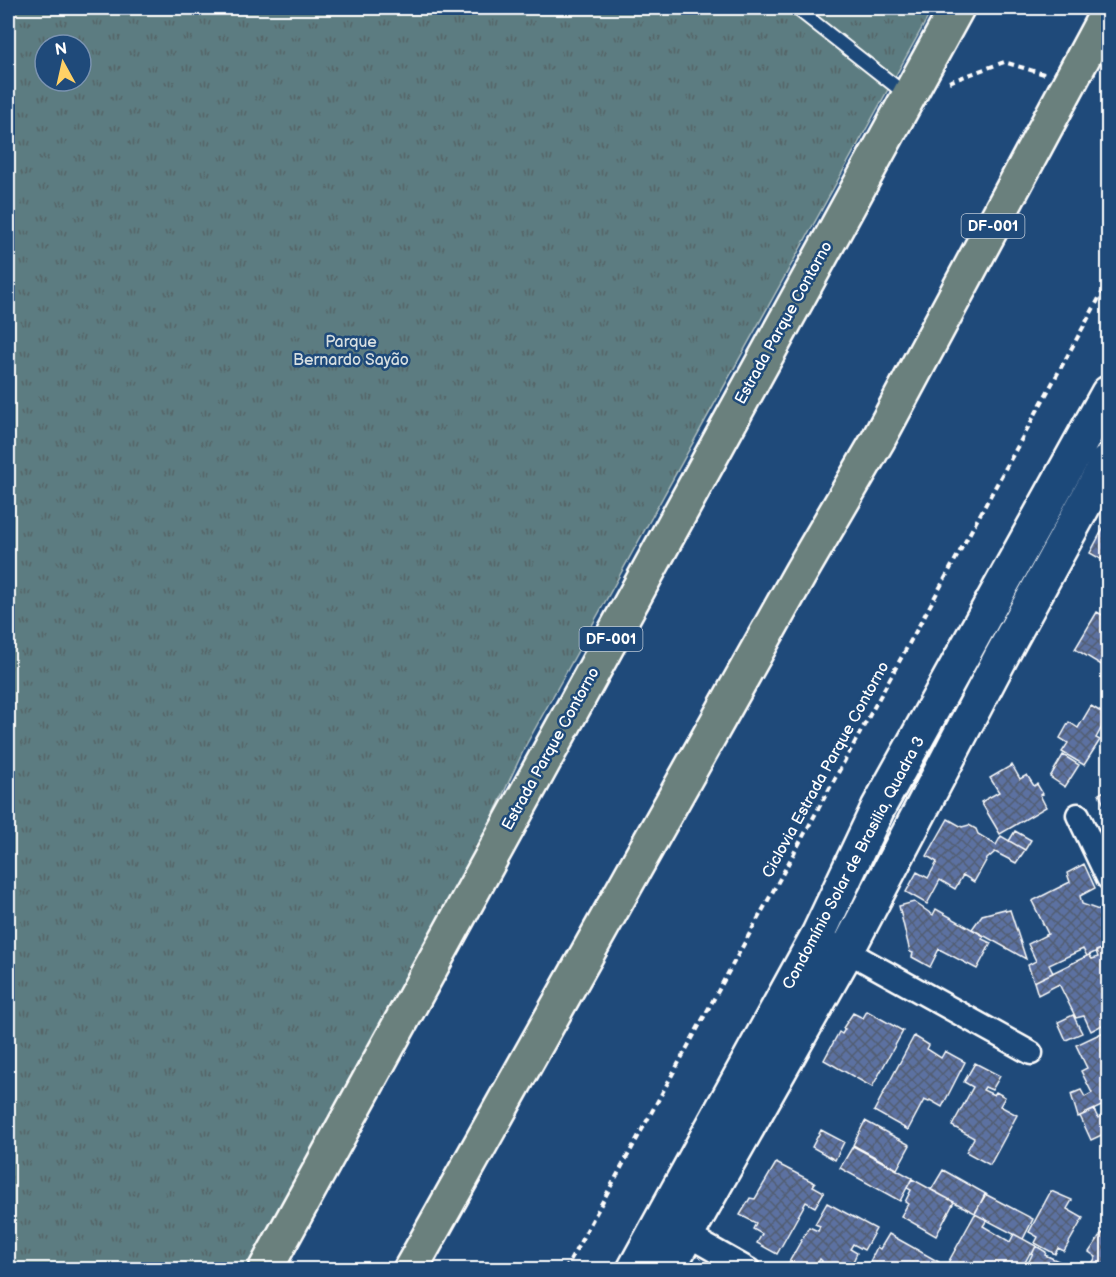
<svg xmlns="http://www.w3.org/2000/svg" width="1116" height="1277" font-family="'Balsamiq Sans',sans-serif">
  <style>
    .park { fill: url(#park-tufts); stroke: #aebec0; stroke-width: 1.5; fill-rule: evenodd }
    .building { fill: url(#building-cross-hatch); stroke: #fff; stroke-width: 1.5 }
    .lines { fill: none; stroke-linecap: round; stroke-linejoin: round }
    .lane-casing { stroke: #fff; stroke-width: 16 }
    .street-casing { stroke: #fff; stroke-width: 27 }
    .secondary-casing { stroke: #fff; stroke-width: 38 }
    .primary-casing { stroke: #fff; stroke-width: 38 }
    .path { stroke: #fff; stroke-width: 4; stroke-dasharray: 6 4.5; stroke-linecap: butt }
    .lane { stroke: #1f4a7a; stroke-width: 12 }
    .street { stroke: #1f4a7a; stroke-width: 22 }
    .secondary { stroke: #1f4a7a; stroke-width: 33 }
    .primary { stroke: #6a807d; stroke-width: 33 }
    .labels { text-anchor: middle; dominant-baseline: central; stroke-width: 5; stroke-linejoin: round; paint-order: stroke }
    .shield { fill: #1f4a7a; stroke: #bcc9d7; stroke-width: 1.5 }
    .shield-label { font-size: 15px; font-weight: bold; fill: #fff }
    .street-label { font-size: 16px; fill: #fff; stroke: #1f4a7a }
    .park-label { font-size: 16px; fill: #d6dee0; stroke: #1f4a7a }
  </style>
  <defs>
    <pattern id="park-tufts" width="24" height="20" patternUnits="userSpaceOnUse" patternTransform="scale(1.5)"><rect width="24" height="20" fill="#5c7c81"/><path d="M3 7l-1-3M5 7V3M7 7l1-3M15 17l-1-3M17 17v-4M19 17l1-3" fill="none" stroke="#546466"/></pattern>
    <pattern id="building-cross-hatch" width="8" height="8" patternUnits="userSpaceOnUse" patternTransform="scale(1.5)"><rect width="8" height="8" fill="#5b71a1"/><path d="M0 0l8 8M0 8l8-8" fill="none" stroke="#535d72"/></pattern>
  </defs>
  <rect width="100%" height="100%" fill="#1f4a7a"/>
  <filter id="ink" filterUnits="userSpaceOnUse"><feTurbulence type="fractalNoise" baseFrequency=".0167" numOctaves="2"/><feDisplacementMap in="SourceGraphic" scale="12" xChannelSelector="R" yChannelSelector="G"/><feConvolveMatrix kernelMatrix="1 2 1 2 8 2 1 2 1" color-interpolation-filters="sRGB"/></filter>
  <g filter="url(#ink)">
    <path class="park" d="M8 8H933L526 745 365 1090 263 1269H8ZM45 45H81V81H45Z"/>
    <path class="building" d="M1108 519V563L1090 553Z
      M1097 612 1108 618V669L1075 649Z
      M1091 706 1108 716V724L1106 729 1102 727 1096 738 1100 740 1084 765 1062 752 1068 743 1060 738 1069 722 1078 728Z
      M1063 755 1079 765 1065 787 1050 777Z
      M1012 765 1020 779 1027 775 1034 786 1037 784 1043 794 1040 795 1046 807 1000 834 981 802 999 792 990 778Z
      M1108 789V813L1099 794Z
      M948 819 962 827 969 825 976 829 978 834 996 845 1001 836 1025 850 1016 863 995 852 987 859 974 882 963 875 955 889 940 880 927 904 906 892 917 872 928 878 937 862 927 856Z
      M1015 831 1031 840 1025 850 1009 841Z
      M1084 864 1095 888 1080 896 1082 904 1099 910 1108 928 1105 930 1104 937 1108 946 1087 956 1083 949 1049 965 1053 973 1034 982 1028 965 1036 961 1028 944 1048 934 1032 901 1070 882 1067 873Z
      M914 902 933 915 936 909 984 936 982 939 991 943 977 969 939 949 930 967 912 957 913 953 910 952 899 906Z
      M1005 909 1006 911 1010 910 1026 959 972 929 982 915Z
      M1108 946V1022L1091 1031 1084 1016 1076 1018 1059 984 1038 995 1034 982 1089 955 1092 959 1098 957 1096 951Z
      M867 1011 903 1031 872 1087 824 1060 839 1032 842 1034 845 1029 843 1028 853 1013 863 1018Z
      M1073 1015 1082 1033 1066 1040 1058 1022Z
      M1108 1030V1103L1078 1117 1071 1094 1081 1090 1085 1097 1092 1093 1081 1071 1087 1068 1076 1045Z
      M914 1036 929 1045 927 1049 941 1058 945 1051 965 1062 942 1107 930 1100 929 1102 924 1100 908 1130 874 1111Z
      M975 1063 1000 1076 992 1090 985 1087 983 1090 994 1095 996 1092 1005 1097 1000 1106 1017 1115 990 1165 966 1152 974 1138 952 1126 973 1087 964 1082Z
      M1094 1110 1098 1118 1108 1111V1132L1091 1140 1080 1116Z
      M865 1121 910 1145 897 1169 853 1145Z
      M821 1130 844 1142 835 1160 812 1147Z
      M853 1146 912 1178 900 1201 840 1168Z
      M776 1163 815 1183 813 1186 824 1192 815 1207 806 1202 777 1254 757 1243 762 1234 753 1229 756 1223 740 1215 750 1198 755 1199Z
      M943 1170 986 1194 975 1213 931 1190Z
      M912 1179 954 1202 936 1236 901 1216 908 1204 905 1202 911 1190 907 1188Z
      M1108 1182V1206L1107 1207 1100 1186Z
      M1051 1191 1072 1200 1067 1209 1083 1218 1064 1251 1058 1248 1055 1254 1035 1243 1038 1237 1029 1232Z
      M985 1194 1033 1219 1023 1239 975 1214Z
      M827 1203 876 1229 864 1250 853 1244 850 1249 857 1253 849 1270H818L822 1261 820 1259 814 1270H800L788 1264 809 1227 818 1231 820 1226 815 1224Z
      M975 1214 987 1220 983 1226 1010 1242 1014 1234 1036 1246 1032 1254 1030 1253 1021 1270H971L960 1264 958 1270H944Z
      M1102 1233 1108 1237V1269L1088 1270 1096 1257 1089 1252Z
      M889 1234 939 1262 935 1270H866L877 1247 880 1249Z
      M1036 1246 1046 1252 1045 1255 1078 1270H1025Z"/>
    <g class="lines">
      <defs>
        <path id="lane" d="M796 8 908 96"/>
        <path id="street" d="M1078 815 1108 878
          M836 945 1031 1053
          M675 1228 749 1270"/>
        <path id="secondary" d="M634 1270 818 935 878 808 1108 393
          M667 1270 847 951 1001 657 1108 461"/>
        <path id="primary" d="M265 1270 957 8
          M410 1270 801 572 878 440 1108 11"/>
      </defs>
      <use href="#lane" class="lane-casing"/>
      <use href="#street" class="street-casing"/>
      <use href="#secondary" class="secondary-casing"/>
      <use href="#primary" class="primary-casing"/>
      <path class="path" d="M949 82 1004 62 1044 74
        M565 1270C746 940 927 611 1108 282"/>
      <use href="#lane" class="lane"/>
      <use href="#street" class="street"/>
      <use href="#secondary" class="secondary"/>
      <use href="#primary" class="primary"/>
    </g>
  </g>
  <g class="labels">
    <g class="shield">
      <rect x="961.5" y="214" width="63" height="24" rx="4.5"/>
      <rect x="579.5" y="627" width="63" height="24" rx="4.5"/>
    </g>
    <g class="shield-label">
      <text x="993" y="226">DF-001</text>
      <text x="611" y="639">DF-001</text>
    </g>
    <g class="street-label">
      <text transform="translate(784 323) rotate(-61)">Estrada Parque Contorno</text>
      <text transform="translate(551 749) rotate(-61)">Estrada Parque Contorno</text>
      <text transform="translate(826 770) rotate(-61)">Ciclovia Estrada Parque Contorno</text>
      <text transform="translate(854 863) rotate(-62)">Condomínio Solar de Brasilia, Quadra 3</text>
    </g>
    <g class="park-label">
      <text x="351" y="342">Parque<tspan x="351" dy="18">Bernardo Sayão</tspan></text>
    </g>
  </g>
  <rect width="1116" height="1277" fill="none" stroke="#1f4a7a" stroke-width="30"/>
  <rect x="15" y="15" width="1086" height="1247" fill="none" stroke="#fff" stroke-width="2" filter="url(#ink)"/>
  <g transform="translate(63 63) rotate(352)"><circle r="28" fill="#1f4a7a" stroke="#7992af" stroke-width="1.5"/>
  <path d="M0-4.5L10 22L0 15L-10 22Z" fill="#ffd166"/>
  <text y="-9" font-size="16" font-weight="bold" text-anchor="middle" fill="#ffffff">N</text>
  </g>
</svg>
